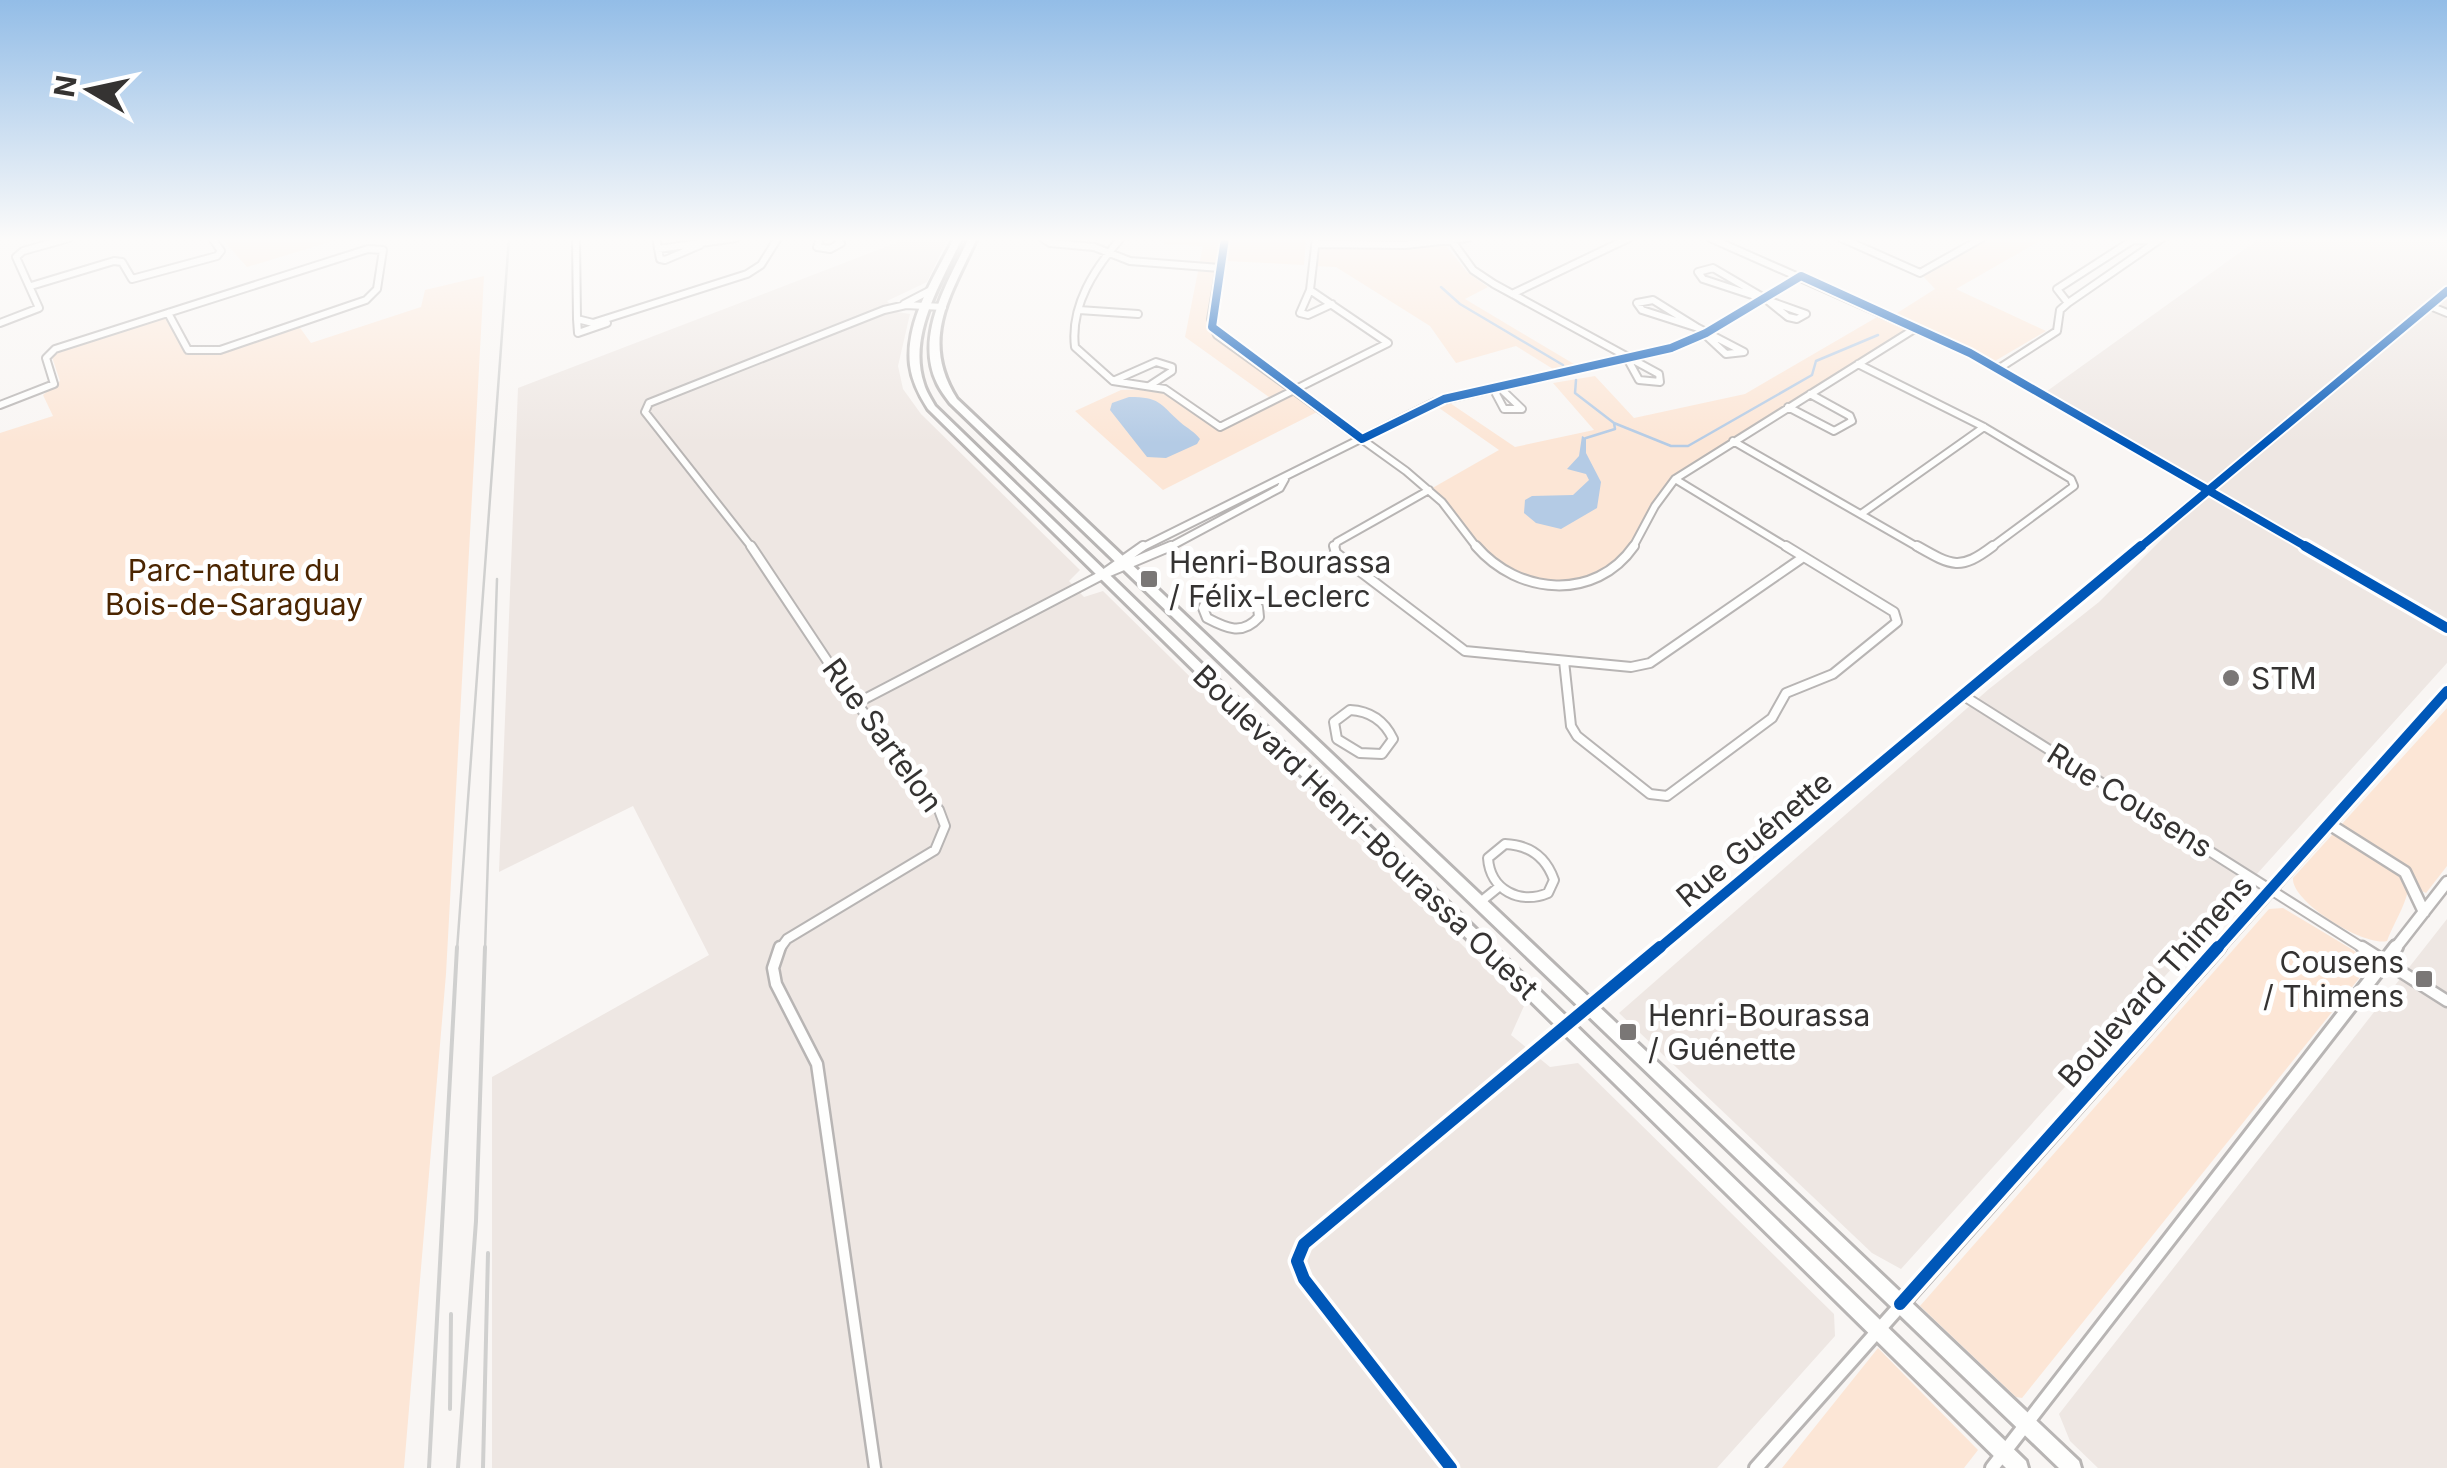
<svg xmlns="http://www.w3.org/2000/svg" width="2447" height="1468" font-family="Inter,sans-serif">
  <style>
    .built { fill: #eee7e3 }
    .green { fill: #fce6d6 }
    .water { fill: #b4cbe5 }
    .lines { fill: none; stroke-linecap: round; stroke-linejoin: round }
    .stream { stroke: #b4cbe5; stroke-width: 2.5 }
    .minor-far2-casing { stroke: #b8b5b4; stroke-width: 10 }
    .minor-far1-casing { stroke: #b8b5b4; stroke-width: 12 }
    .minor-casing { stroke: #b8b5b4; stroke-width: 15 }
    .tertiary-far1-casing { stroke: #b8b5b4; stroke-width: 15 }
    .tertiary-casing { stroke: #b8b5b4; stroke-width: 18 }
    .primary-casing { stroke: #b8b5b4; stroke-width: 6 }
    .minor-far2 { stroke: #fefefd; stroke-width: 6 }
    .minor-far1 { stroke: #fefefd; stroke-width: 8 }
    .minor { stroke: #fefefd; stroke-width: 10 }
    .tertiary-far1 { stroke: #fefefd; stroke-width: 10 }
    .tertiary { stroke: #fefefd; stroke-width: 12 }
    .primary { fill: #fefefd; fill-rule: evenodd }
    .tram-far1 { stroke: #d0d0cf; stroke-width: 2.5 }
    .tram { stroke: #d0d0cf; stroke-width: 4 }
    .cycleway-far2-casing { stroke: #fff; stroke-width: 12 }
    .cycleway-far1-casing { stroke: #fff; stroke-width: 16 }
    .cycleway-casing { stroke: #fff; stroke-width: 19 }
    .cycleway-far2 { stroke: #0057b8; stroke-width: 8 }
    .cycleway-far1 { stroke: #0057b8; stroke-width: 10 }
    .cycleway { stroke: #0057b8; stroke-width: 12 }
    .poi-dot { fill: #7a7776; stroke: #fff; stroke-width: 4 }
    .labels { text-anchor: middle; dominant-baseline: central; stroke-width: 10; stroke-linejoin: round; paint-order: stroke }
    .poi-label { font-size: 30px; fill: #353332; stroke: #fff; text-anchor: start }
    .park-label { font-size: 30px; fill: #4b2500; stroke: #fff }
    .street-label { font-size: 30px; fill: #353332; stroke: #fff }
  </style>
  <rect width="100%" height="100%" fill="#f9f6f4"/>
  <path class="built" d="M909 238H948L927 282 887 301 897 312 910 314 898 366 903 389 921 414 1080 570 1069 581 1084 597 1103 591 1524 1006 1511 1035 1550 1067 1578 1063 1834 1314 1835 1336 1717 1468H492V1077L709 955 633 806 499 872 518 388Z
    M2260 238H2447V663L1901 1269 1872 1253 1619 1013 1989 689 2099 602 2210 491 2043 394Z
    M2447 919V1468H2098L2070 1441 2059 1414Z"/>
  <path class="green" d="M221 238H343L247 267Z
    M1165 238H1225L1212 327 1321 410 1163 490 1075 411 1121 390 1155 389 1221 427 1276 402 1185 337 1203 246 1164 244Z
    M1231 238 1306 239 1304 265 1227 261Z
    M1983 238H2045L1956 289 2046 331 1995 361 1894 315 1935 289 1920 273Z
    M1446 246 1467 272 1488 287 1465 299 1574 364 1553 369 1516 346 1456 363 1430 326 1336 267 1315 266 1318 249 1323 248Z
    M484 276 446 974 404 1468H0V433L53 416 43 395 60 381 52 357 61 349 165 316 184 352C217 364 266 336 298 325L311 343 421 307 425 290Z
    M1884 313 1916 328 1675 479C1645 507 1649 536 1630 558 1599 592 1531 593 1495 565 1471 546 1450 514 1429 490L1499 450 1432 403 1444 399 1515 447 1594 430 1553 383 1595 376 1634 418 1745 394Z
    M2447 708V866L2426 893 2408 885C2409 900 2393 924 2387 941 2365 947 2291 902 2293 878Z
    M2283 908 2358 953 2365 964V971L2022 1398 2016 1397 1920 1306 2269 909Z
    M1878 1348 1978 1450 1964 1468H1782Z"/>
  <path class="water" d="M1129 397C1160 397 1159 403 1180 422 1188 429 1194 431 1200 439L1197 444 1166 458 1147 457 1110 410 1112 403Z
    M1582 436 1586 438V453L1601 482 1597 508 1561 529 1536 523 1524 513 1525 500 1532 496 1573 495 1589 480 1586 474 1567 469 1579 456Z"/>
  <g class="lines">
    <path class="stream" d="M1441 287 1460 304 1563 365
      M1576 380 1575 393 1614 423 1615 429 1586 438
      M1614 423 1671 446H1688L1812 375 1816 361 1878 335"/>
    <defs>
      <path id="minor-far2" d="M576 238 577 319 593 323 747 274 761 265 778 238
        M656 238 660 259 665 260 700 245
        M1042 238 1050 243 1094 247 1130 261 1220 268
        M1121 238C1095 268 1070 305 1075 347L1113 381 1165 389 1220 427 1388 343 1310 290 1316 238
        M1225 238 1211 319 1217 335 1406 471 1442 502 1478 549
        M1710 238 1970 353 2310 549
        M1841 238 1920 273 1982 238
        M820 239 817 247 830 249 841 243 837 238
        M1452 241 1473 270 1494 284 1659 374 1660 382 1639 380 1628 360
        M1315 244 1405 245 1468 238
        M658 249 736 238
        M1713 268 1766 299 1767 300 1703 279 1698 272Z
        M31 286 114 261 122 262 132 279 217 256 221 251 212 238
        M1310 290 1300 313 1308 315 1332 304
        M1512 294 1629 238
        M1653 300 1698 328 1642 310 1637 303Z
        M1767 300 1806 314 1797 319 1788 317Z
        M2068 303 2057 289 2133 240 2158 241
        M904 304 931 290
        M2430 306 2447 313
        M1079 310 1138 314
        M577 319 578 333 607 323
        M0 323 39 308 16 257 23 251 69 238
        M1698 328 1744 352 1726 354Z
        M1858 364 1984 427 2071 479 2074 486 1989 549
        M1998 369 2057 331 2060 310 2068 303 2162 238
        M1113 381 1156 362 1172 367V371L1149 386
        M1499 387 1522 409H1504L1496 394Z
        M0 405 54 384 46 358 55 349 368 249 383 250 377 289 366 300 220 350H188L168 313
        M1788 407 1834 431 1852 421 1850 416 1810 394
        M1733 441 1921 549
        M1675 479 1790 549
        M1861 514 1984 427
        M753 549 645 412 649 403 884 310 906 305 943 307
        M1139 549 1435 402 1671 348 1706 333 1801 276
        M1166 549 1280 488 1285 479
        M1334 549 1337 542 1429 490
        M1632 549 1655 506 1675 479 1916 328
        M2138 549 2447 291"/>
      <path id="minor-far1" d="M751 546 848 692 939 810 945 826 935 850 787 939 779 950
        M1334 546 1336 553 1465 651 1631 667 1650 663 1802 558
        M1476 546C1518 595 1595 602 1634 546
        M1917 546C1952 566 1960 571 1993 546
        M2305 546 2447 628
        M1102 575 1143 546
        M1227 590 1242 593 1258 607 1259 617C1242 636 1226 628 1207 618L1203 608 1208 598Z
        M1564 661 1571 726 1577 736 1650 794 1667 796 1772 718 1786 693 1833 674 1897 622 1894 612 1786 546
        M1964 696 2366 950
        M857 703 1102 575 1171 546
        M1350 710C1370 711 1384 720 1393 739L1382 754 1360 753 1337 739 1334 722Z
        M1505 844C1529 845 1546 857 1554 880L1548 893C1520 905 1490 890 1488 858Z
        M1479 903 1500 886
        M1657 950 2141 546"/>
      <path id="minor" d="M780 947 773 968 776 984 817 1064 875 1468
        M2362 947 2447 1001
        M1451 1468 1304 1279 1297 1261 1304 1244 1660 947"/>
      <path id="tertiary-far1" d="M2329 824 2405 872 2424 912
        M2217 950 2447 691
        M2394 950 2447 882"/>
      <path id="tertiary" d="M1756 1468 2219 947
        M1992 1468 2396 947"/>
      <path id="primary" d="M954 238H962C942 282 907 334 924 384 926 391 931 399 935 406L2026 1461 2028 1468H2006L928 409C919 395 912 381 910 365 905 321 935 276 954 238Z
        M969 238H977C951 295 919 339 957 399L2079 1461 2081 1468H2059L950 403C945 396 940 390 937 383 914 335 949 280 969 238Z"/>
    </defs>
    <use href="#minor-far2" class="minor-far2-casing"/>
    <use href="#minor-far1" class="minor-far1-casing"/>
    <use href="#minor" class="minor-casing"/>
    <use href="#tertiary-far1" class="tertiary-far1-casing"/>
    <use href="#tertiary" class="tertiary-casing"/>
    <use href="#primary" class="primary-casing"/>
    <use href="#minor-far2" class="minor-far2"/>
    <use href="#minor-far1" class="minor-far1"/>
    <use href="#minor" class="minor"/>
    <use href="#tertiary-far1" class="tertiary-far1"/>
    <use href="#tertiary" class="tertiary"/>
    <use href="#primary" class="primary"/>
    <path class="tram-far1" d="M457 950 509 238
      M485 950 497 579"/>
    <path class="tram" d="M450 1409 451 1314
      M429 1468 457 947
      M458 1468 476 1221 485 947
      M483 1468 488 1253"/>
    <defs>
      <path id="cycleway-far2" d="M1225 238 1212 327 1362 439 1444 399 1671 348 1706 333 1801 276 1970 353 2310 549
        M2138 549 2447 291"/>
      <path id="cycleway-far1" d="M2305 546 2447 628
        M1657 950 2141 546
        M2216 950 2447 691"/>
      <path id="cycleway" d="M1900 1304 2218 947
        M1451 1468 1304 1279 1297 1261 1304 1244 1660 947"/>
    </defs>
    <use href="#cycleway-far2" class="cycleway-far2-casing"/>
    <use href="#cycleway-far1" class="cycleway-far1-casing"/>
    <use href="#cycleway" class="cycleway-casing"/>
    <use href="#cycleway-far2" class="cycleway-far2"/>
    <use href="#cycleway-far1" class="cycleway-far1"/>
    <use href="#cycleway" class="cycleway"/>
  </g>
  <linearGradient id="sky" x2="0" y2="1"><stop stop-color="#93bde7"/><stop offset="0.54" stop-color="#fcfbfa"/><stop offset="1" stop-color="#fcfbfa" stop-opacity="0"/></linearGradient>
  <rect width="2447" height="443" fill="url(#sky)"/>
  <g class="poi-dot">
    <rect x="1139" y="569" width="20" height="20" rx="5"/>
    <circle cx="2231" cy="678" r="10"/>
    <rect x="2414" y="969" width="20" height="20" rx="5"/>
    <rect x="1618" y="1022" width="20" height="20" rx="5"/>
  </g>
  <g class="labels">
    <g class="poi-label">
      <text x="1169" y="562">Henri-Bourassa<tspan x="1169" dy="34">/ Félix-Leclerc</tspan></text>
      <text x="2251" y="678">STM</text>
      <text x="2404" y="962" text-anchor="end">Cousens<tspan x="2404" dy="34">/ Thimens</tspan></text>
      <text x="1648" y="1015">Henri-Bourassa<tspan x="1648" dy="34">/ Guénette</tspan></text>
    </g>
    <g class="park-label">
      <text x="234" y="570">Parc-nature du<tspan x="234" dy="34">Bois-de-Saraguay</tspan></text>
    </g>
    <g class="street-label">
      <text transform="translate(883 735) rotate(54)">Rue Sartelon</text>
      <text transform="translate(2130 800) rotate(32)">Rue Cousens</text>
      <text transform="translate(1366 832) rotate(44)">Boulevard Henri-Bourassa Ouest</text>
      <text transform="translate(1754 839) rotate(-40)">Rue Guénette</text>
      <text transform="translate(2155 981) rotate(-48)">Boulevard Thimens</text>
    </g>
  </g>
  <g transform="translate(90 90) rotate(279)" stroke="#ffffff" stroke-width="8" paint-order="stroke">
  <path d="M0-8L18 38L0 25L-18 38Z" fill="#353332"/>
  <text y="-15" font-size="28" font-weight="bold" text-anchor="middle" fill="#353332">N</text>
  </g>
</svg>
